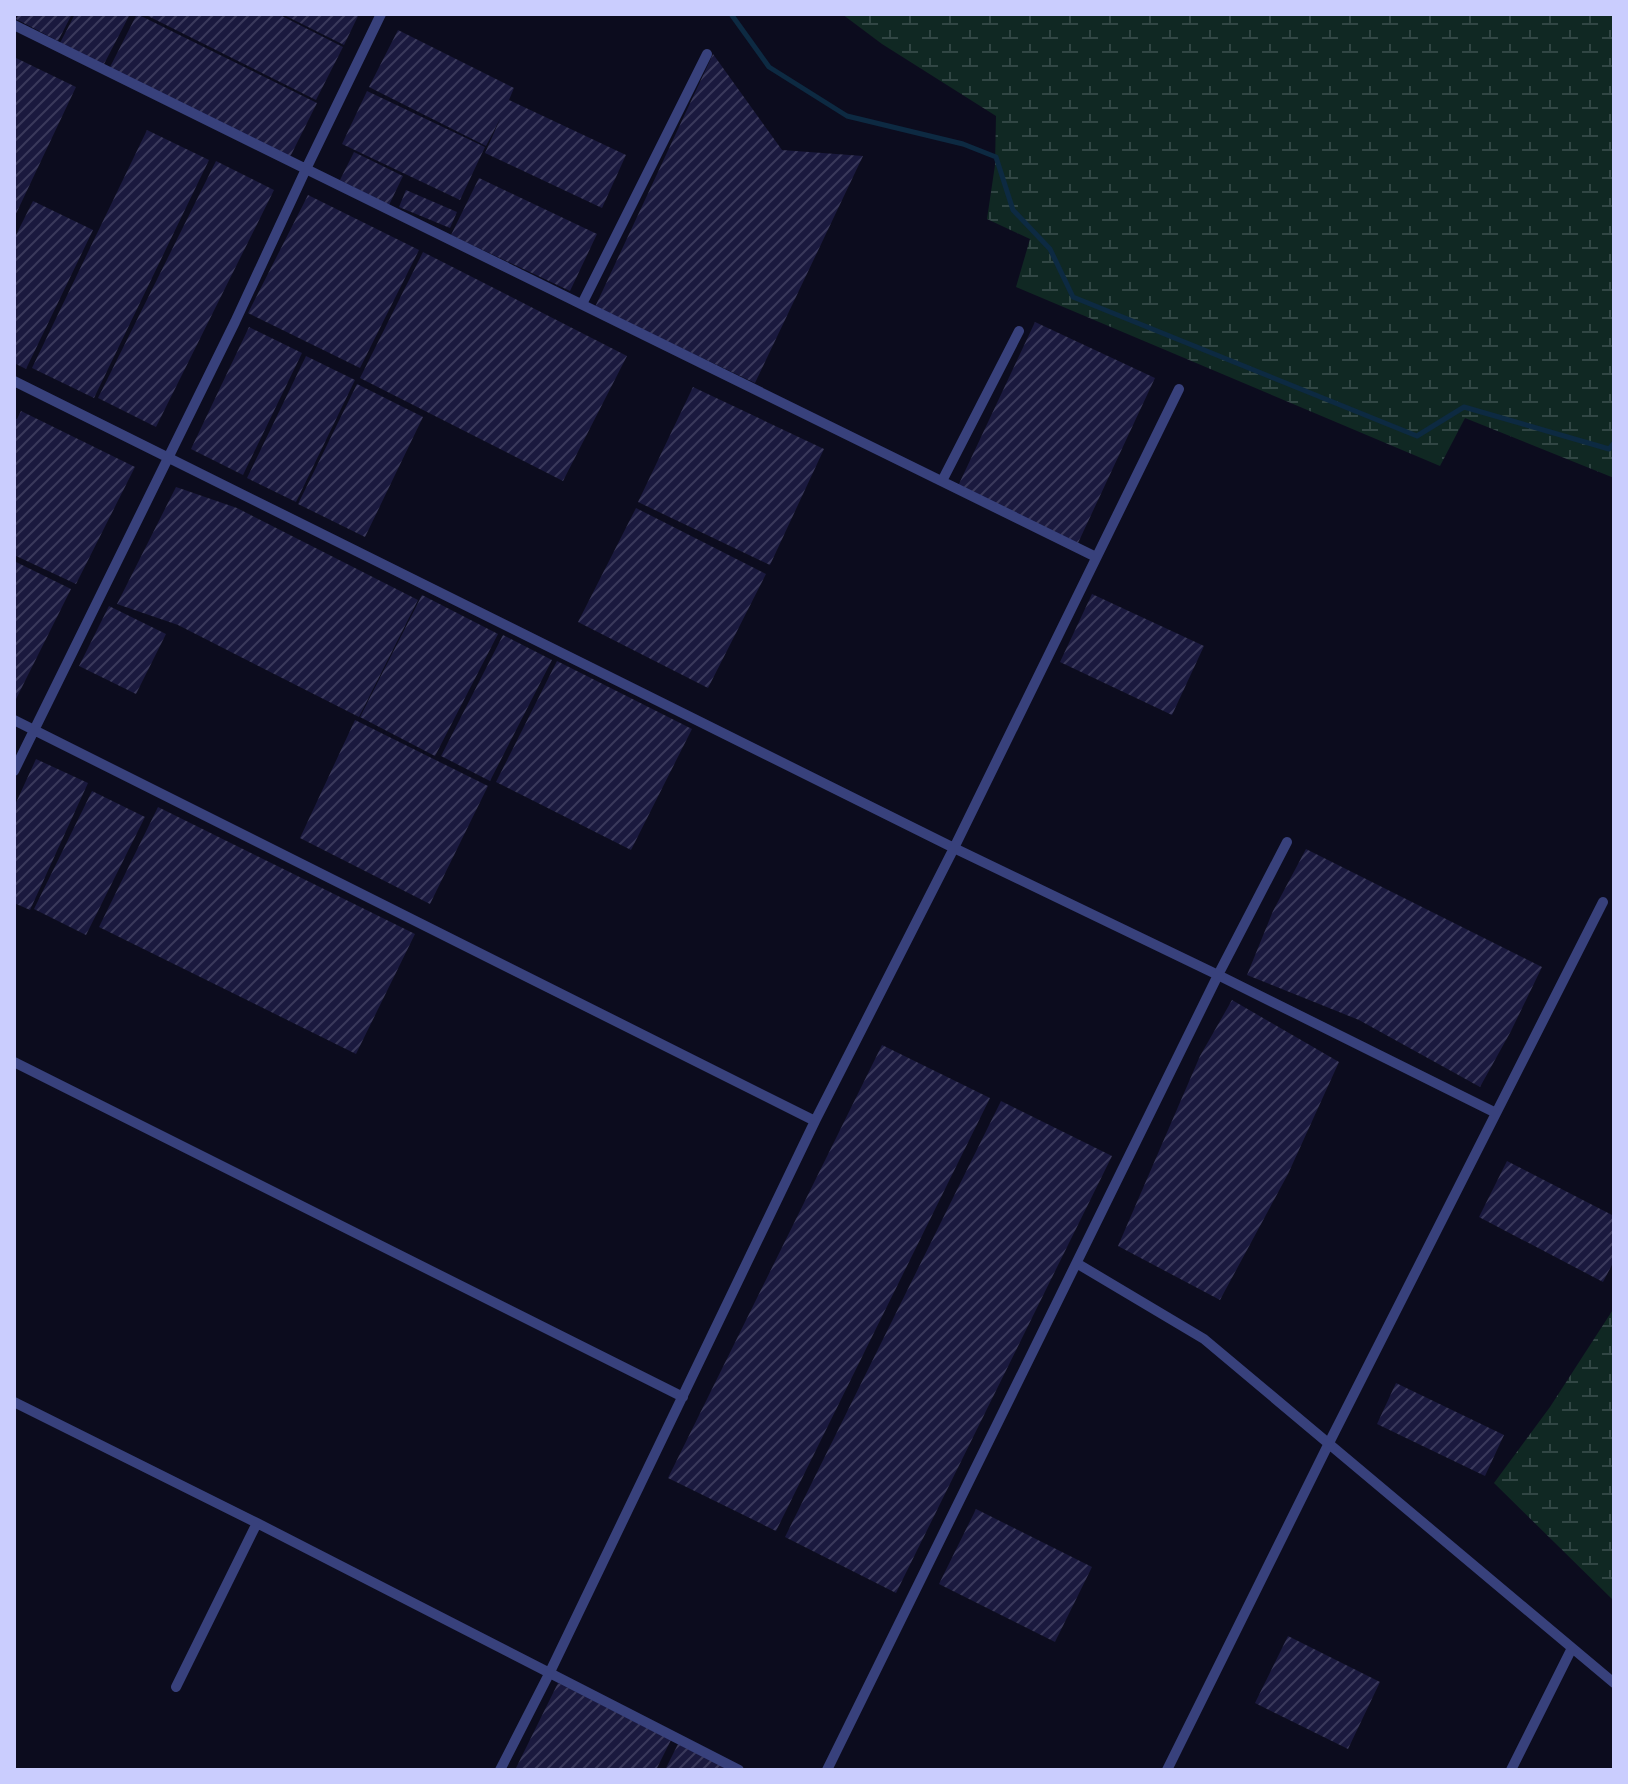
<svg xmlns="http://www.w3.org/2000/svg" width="1628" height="1784" font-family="Commissioner,sans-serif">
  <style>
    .wetland { fill: url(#wetland-marsh) }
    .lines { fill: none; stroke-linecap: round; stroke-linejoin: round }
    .stream { stroke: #0d2a42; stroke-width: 5 }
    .building { fill: url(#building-hatch) }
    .service { stroke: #38417c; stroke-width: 10 }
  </style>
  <defs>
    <pattern id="wetland-marsh" width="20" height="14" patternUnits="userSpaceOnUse" patternTransform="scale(2)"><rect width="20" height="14" fill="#102823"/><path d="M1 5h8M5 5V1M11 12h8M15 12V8" fill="none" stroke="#314644"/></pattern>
    <pattern id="building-hatch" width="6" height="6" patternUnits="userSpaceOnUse" patternTransform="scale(2)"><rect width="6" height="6" fill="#1a193e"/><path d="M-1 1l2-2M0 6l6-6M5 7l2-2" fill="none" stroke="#3a395b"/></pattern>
  </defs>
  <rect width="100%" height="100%" fill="#0c0c1e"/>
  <path class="wetland" d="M842 14H1614V478L1465 418 1440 466 1016 287 1030 239 987 219 995 165 996 116 882 44Z
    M1614 1308V1601L1494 1483 1550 1407Z"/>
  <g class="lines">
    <path class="stream" d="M731 14 769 67 847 116 963 144 996 157 1013 210 1050 249 1073 297 1417 436 1464 407 1609 449 1614 443"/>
  </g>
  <path class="building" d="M18 14H72L58 41 16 19Z
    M75 14H130L103 66 60 43Z
    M137 14 317 103 289 159 109 69Z
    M144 14H278L343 47 316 100Z
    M282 14H359L344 45Z
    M398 30 514 88 509 100 626 155 602 208 485 153 501 117 486 146 369 87Z
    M713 54 782 150 863 156 755 383 595 307Z
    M14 57 76 87 14 218Z
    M367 91 485 147 460 200 342 144Z
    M147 130 209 160 94 398 32 368Z
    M354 152 403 176 389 205 340 180Z
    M216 161 274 190 156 427 98 398Z
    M479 178 597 234 570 291 451 235Z
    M406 190 457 212 450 228 399 207Z
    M308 195 419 250 360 368 248 313Z
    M33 201 93 230 26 369 14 363V239Z
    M423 252 627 356 563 481 360 378Z
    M1035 322 1155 378 1078 543 958 486Z
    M249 327 302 353 243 475 191 449Z
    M306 356 355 380 296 502 247 478Z
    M357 384 423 417 365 537 298 504Z
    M693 387 824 449 770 565 638 502Z
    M21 411 135 467 76 584 14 555V418L17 419Z
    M176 487 237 508 418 600 359 717 178 625 117 604Z
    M636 508 766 574 708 688 578 622Z
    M14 561 71 589 14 703Z
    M1092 594 1204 646 1172 715 1060 662Z
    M422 595 498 634 435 756 360 717Z
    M109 606 166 634 136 694 79 666Z
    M503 635 552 660 490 781 441 756Z
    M557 661 692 729 631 850 496 782Z
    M355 720 488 786 430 904 300 838Z
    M36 759 88 783 30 910 14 903V807Z
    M92 791 145 817 86 935 34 909Z
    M158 807 415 934 356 1054 99 927Z
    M1306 849 1542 967 1511 1031 1480 1087 1359 1020 1247 975 1273 911Z
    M1232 1000 1339 1062 1288 1174 1220 1300 1118 1246 1200 1056Z
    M882 1045 990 1098 776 1531 668 1478Z
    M1001 1101 1112 1156 896 1593 785 1537Z
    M1507 1161 1614 1216V1261L1603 1282 1479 1217Z
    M1396 1383 1504 1435 1485 1476 1377 1424Z
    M976 1509 1092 1567 1055 1642 939 1584Z
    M1288 1636 1380 1682 1348 1749 1255 1703Z
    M558 1683 671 1740 656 1770H515Z
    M678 1744 730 1770H665Z"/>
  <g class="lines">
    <path class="service" d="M381 14 306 169 1096 557
      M14 25 306 169 235 322 14 771
      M582 304 707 54
      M14 381 954 848 1218 975 827 1770
      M942 481 1019 331
      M14 720 815 1121
      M1287 842 1218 975 1496 1113
      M14 1062 683 1397
      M1078 1264 1204 1339 1614 1683
      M14 1402 257 1523 739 1770
      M176 1687 257 1523
      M500 1770 549 1674 815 1121 954 848 1179 389
      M1167 1770 1329 1443 1603 902
      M1511 1770 1572 1648"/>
  </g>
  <rect width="1628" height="1784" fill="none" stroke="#cacdfe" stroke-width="32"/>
</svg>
